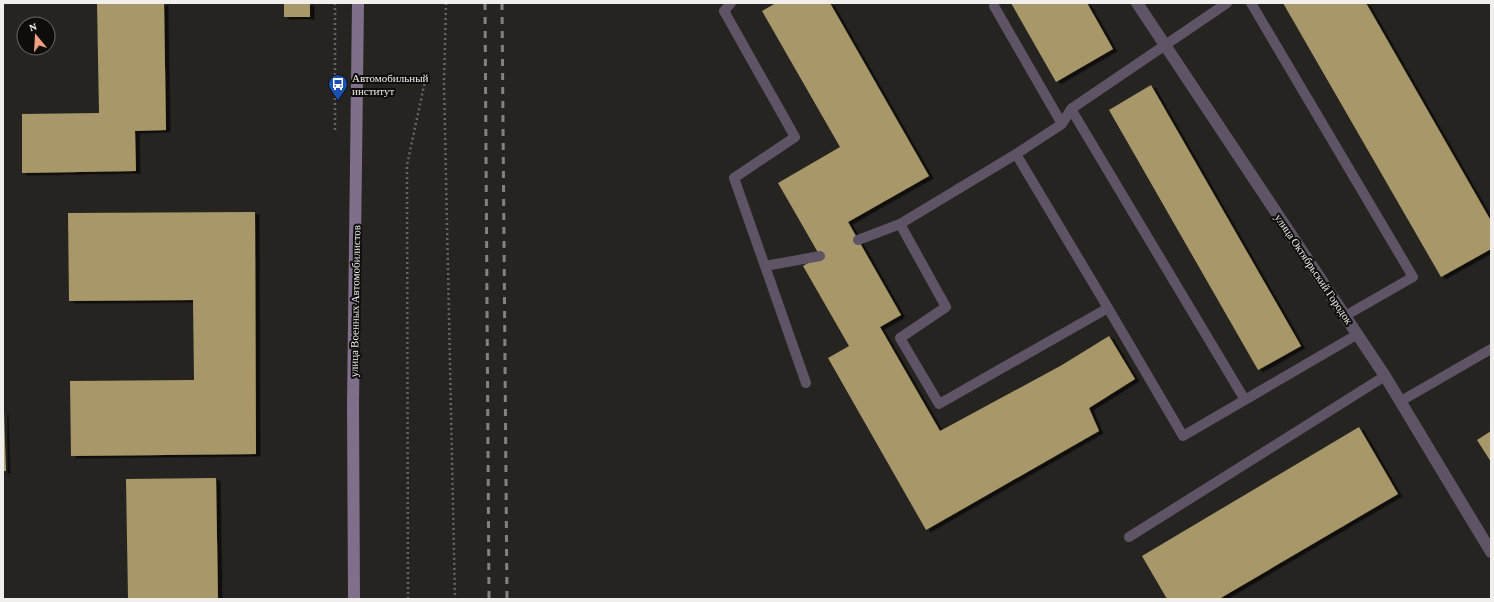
<svg xmlns="http://www.w3.org/2000/svg" width="1494" height="602" font-family="'Crimson Pro',serif">
  <style>
    .building { fill: #a89869; filter: url(#shadow) }
    .lines { fill: none; stroke-linecap: round; stroke-linejoin: round }
    .path { stroke: #676662; stroke-width: 2.5; stroke-dasharray: 2 3; stroke-linecap: butt }
    .lane { stroke: #5e5465; stroke-width: 10 }
    .street { stroke: #5e5465; stroke-width: 12 }
    .secondary { stroke: #7f6f8a; stroke-width: 12 }
    .rail { stroke: #83827e; stroke-width: 3; stroke-dasharray: 7 7; stroke-linecap: butt }
    .labels { text-anchor: middle; dominant-baseline: central; stroke-width: 4; stroke-linejoin: round; paint-order: stroke }
    .poi-label { font-size: 11px; fill: #f0efec; stroke: #0e0d0b; text-anchor: start }
    .street-label { font-size: 11px; fill: #f0efec; stroke: #0e0d0b }
  </style>
  <defs>
    <filter id="shadow"><feDropShadow dx="4.5" dy="2.5" stdDeviation="0" flood-color="#0009"/></filter>
  </defs>
  <rect width="100%" height="100%" fill="#252420"/>
  <path class="building" d="M97 3H164L166 130 135 131 136 171 22 173V114L99 113Z
    M284 3H310V17H284Z
    M776 3H830L929 176 848 222 901 315 880 327 940 431 1062 365 1109 336 1135 379 1089 408 1099 431 926 530 828 358 849 346 803 266 820 256 778 183 840 147 762 11Z
    M1011 3H1087L1113 49 1056 82Z
    M1283 3H1366L1491 221V249L1441 277Z
    M1151 85 1301 346 1258 370 1109 110Z
    M255 212 256 454 71 456 70 381 194 380 193 300 69 301 68 213Z
    M3 411H4L6 471H3Z
    M1359 427 1398 494 1219 599H1167L1142 556Z
    M1491 431V462L1477 440Z
    M216 478 218 599H128L126 479Z"/>
  <g class="lines">
    <path class="path" d="M335 3V131
      M446 3 444 83 455 599
      M408 599 407 165 425 81"/>
    <path class="lane" d="M731 3 724 11 795 137 734 178 806 383
      M1251 3 1413 277 1345 316
      M994 6 1062 124
      M1071 109 1245 400
      M1016 154 1108 308
      M900 224 946 307 900 338 939 404 1108 308 1183 436 1358 334
      M858 240 900 224 1016 154 1062 124 1071 109 1227 3
      M765 266 820 256
      M1401 401 1491 349
      M1129 537 1385 376"/>
    <path class="street" d="M1137 3 1385 376 1491 552"/>
    <path class="secondary" d="M354 599 353 404 358 3"/>
    <path class="rail" d="M485 3 489 599
      M502 3 507 599"/>
  </g>
  <defs>
    <symbol id="bus-pin" viewBox="-11 -11 22 30"><path d="M0 17L-7.5 6A9.5 9.5 0 1 1 7.5 6Z" fill="#1a4fb4" stroke="#0e0d0b"/><path d="M-5-6H5V4H4V6H2V4H-2V6H-4V4H-5ZM-3.5-4V0h7V-4ZM-3.5 1.2v1.5H-2V1.2ZM2 1.2v1.5H3.5V1.2Z" fill="#fff"/></symbol>
  </defs>
  <g fill-rule="evenodd">
    <use href="#bus-pin" x="327" y="73" width="22" height="30"/>
  </g>
  <g class="labels">
    <g class="poi-label">
      <text x="352" y="78">Автомобильный<tspan x="352" dy="13">институт</tspan></text>
    </g>
    <g class="street-label">
      <text transform="translate(1314 269) rotate(56)">улица Октябрьский Городок</text>
      <text transform="translate(355 301) rotate(-89)">улица Военных Автомобилистов</text>
    </g>
  </g>
  <rect width="1494" height="602" fill="none" stroke="#f0efec" stroke-width="8"/>
  <g transform="translate(36 36) rotate(342)"><circle r="19" fill="#0e0d0b" stroke="#686765"/>
  <path d="M0-3L7 15L0 10L-7 15Z" fill="#f39f83"/>
  <text y="-6" font-size="11" font-weight="bold" text-anchor="middle" fill="#f0efec">N</text>
  </g>
</svg>
